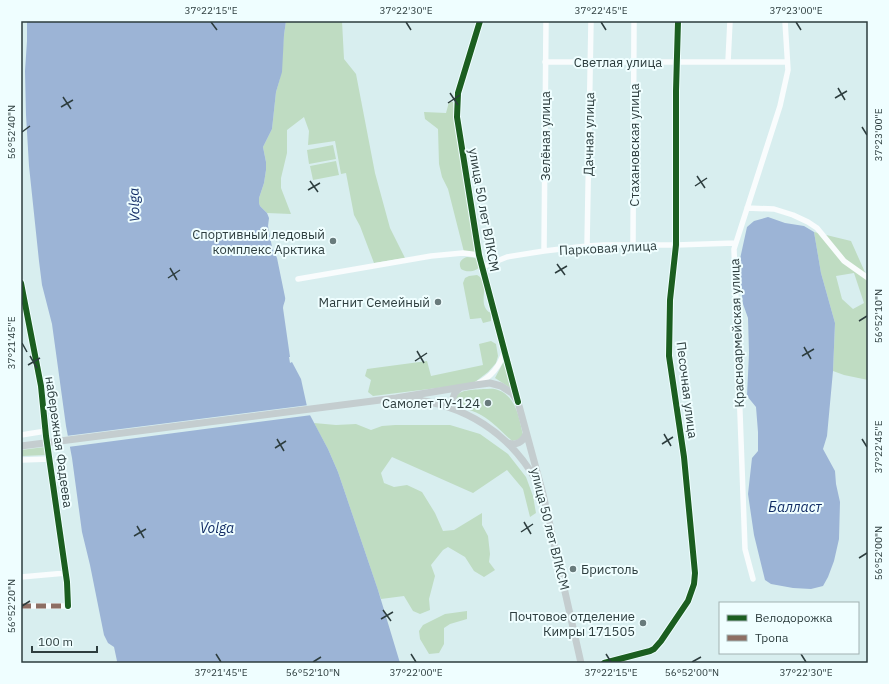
<svg xmlns="http://www.w3.org/2000/svg" width="889" height="684" font-family="'IBM Plex Sans',sans-serif">
  <style>
    .green { fill: #bfdcc2; fill-rule: evenodd }
    .water { fill: #9cb4d6 }
    .pier { fill: #d8eeef }
    .lines { fill: none; stroke-linecap: round; stroke-linejoin: round }
    .minor { stroke: #f9fcfd; stroke-width: 5.5 }
    .major { stroke: #c4cdcf; stroke-width: 7 }
    .quiet { stroke: #8d6e63; stroke-width: 5; stroke-dasharray: 10 5; stroke-linecap: butt }
    .cycleway-casing { stroke: #effeff; stroke-width: 8 }
    .cycleway { stroke: #1b5e20; stroke-width: 6 }
    .ticks { fill: none; stroke: #2d3d3e; stroke-width: 1.5 }
    .poi-dot { fill: #697b7c; stroke: #effeff; stroke-width: 1.5 }
    .labels { text-anchor: middle; dominant-baseline: central; stroke-width: 4; stroke-linejoin: round; paint-order: stroke }
    .street-label { font-size: 13px; fill: #2d3d3e; stroke: #effeff }
    .poi-label { font-size: 13px; fill: #2d3d3e; stroke: #effeff; text-anchor: end }
    .water-label { font-size: 14px; font-style: italic; fill: #112c65; stroke: #effeff }
    .neatline { fill: none; stroke: #2d3d3e; stroke-width: 1.5 }
    .ticks-label { font-size: 10px; text-anchor: middle; fill: #2d3d3e }
  </style>
  <rect width="100%" height="100%" fill="#d8eeef"/>
  <path class="green" d="M286 21H342L344 59 356 74 375 173 390 228 405 258 374 263 360 226 354 215 346 173 341 174 335 141 308 145 309 131 304 117 287 130V153L281 178V188L291 214 267 213 260 206 259 203V198L264 183 266 170V162L263 147 272 129 276 92 280 78 284 35Z
    M449 102H453L456 134 477 253 464 252 448 189 442 177 439 164 438 129 425 119 424 112 446 113Z
    M333 145 336 159 309 164 307 150Z
    M336 161 339 175 313 180 310 166Z
    M814 232 851 241 868 279V380L844 375 833 371 835 323 821 273ZM854 273 864 303 853 309 842 299 836 276Z
    M467 257C475 258 478 257 481 265 477 272 467 273 461 269 458 263 461 259 467 257Z
    M477 275C491 283 479 298 486 309 487 311 489 312 491 313V321L483 323 481 318 472 319H470L463 283 465 278 469 276Z
    M491 341 496 344 498 356 496 363 488 372 475 382 461 385 373 396 368 392 371 380 365 376 367 369 427 361 431 376 483 365 479 344Z
    M504 361 512 389 495 378Z
    M483 389C488 389 494 388 498 390 517 397 519 419 523 435L521 439 512 441C502 432 493 422 481 415 475 411 467 410 461 406 459 405 456 402 456 399 456 389 475 390 483 389Z
    M314 423 336 425 356 424 371 430 382 426 395 425H450L480 434 508 454 526 477 533 496 536 513 530 517 523 489 507 470 473 493 392 457 381 473 384 483 394 487 407 485 422 492 435 513 443 531 454 530 482 513V525L488 536 490 554 489 562 495 570 484 577 474 571 465 557 448 547 443 550 431 565 435 576 429 599 430 610 420 614 413 611 404 596 381 599 338 472 328 449Z
    M45 447 46 455 21 456V450Z
    M467 611V619L450 624 444 628V644L439 653 429 654 420 639 419 631 423 625 445 614Z"/>
  <path class="water" d="M27 21H286L284 35 282 72 276 92 272 129 263 147 266 162V170L264 183 259 198V203L260 206 267 213 269 218 268 226 272 247 277 258 285 297C286 301 283 304 283 308L290 357H289L290 363 292 362 301 379 308 411 311 417 328 449 338 472 378 590 400 663H116L117 661 114 647 108 643 104 635 90 565 82 532 72 458 66 426 52 324 42 285 39 261 29 166 26 115 25 71 27 41Z
    M768 217 785 223 804 226 814 232 821 273 835 323 833 371 827 436 823 449 835 471 836 484 840 502 839 539 834 561 828 577 823 586 811 589 793 588 771 584 765 580 754 535 748 494 752 458 758 451V432L756 407 747 396 749 353 748 318 743 304 741 287 740 259 747 227 754 221Z"/>
  <path class="pier" d="M309 405 312 415 68 447 66 436Z"/>
  <g class="lines">
    <path class="minor" d="M480 21 458 93 457 117 479 255 517 398
      M545 62H787
      M728 62 730 21
      M747 208 774 209 793 215 808 222 817 228 844 261 868 278
      M633 245 634 21
      M587 246 591 21
      M544 251 546 21
      M482 267 507 257 544 251 587 246 604 245H676L735 243
      M298 279 431 256 463 253 479 255
      M21 283 41 386 46 436 67 582 68 606H21
      M477 384C491 377 500 366 504 352
      M21 435 46 431
      M21 460 50 459
      M21 577 66 573
      M753 579 745 549 734 249 780 106 788 70 785 21
      M604 663 650 651 654 649 661 641 688 601 694 584 695 573 684 457 669 356 670 300 676 245V91L678 21"/>
    <path class="major" d="M409 399C464 404 510 433 537 482
      M454 409C451 401 453 393 460 388
      M508 443C516 446 523 442 526 434
      M21 446 396 398 475 385 490 383 501 386 512 393 518 402 543 494 581 663"/>
    <path class="quiet" d="M21 606H68"/>
    <defs>
      <path id="cycleway" d="M480 21 458 93 457 117 479 255 518 402
        M21 283 41 386 46 436 67 582 68 606
        M604 663 650 651 654 649 661 641 688 601 694 584 695 573 684 457 669 356 670 300 676 245V91L678 21"/>
    </defs>
    <use href="#cycleway" class="cycleway-casing"/>
    <use href="#cycleway" class="cycleway"/>
  </g>
  <path class="ticks" d="M211 22 217 30M406 22 411 30M601 22 606 30M796 22 801 30M838 88 845 100M450 93 458 105M63 97 71 109M835 98 847 91M448 103 460 95M61 107 73 100M862 127 867 135M22 132 30 126M697 176 705 188M310 181 318 192M695 186 707 178M308 190 320 183M557 264 565 275M170 268 177 280M555 273 567 266M168 278 180 270M859 321 867 316M22 343 27 352M804 347 811 359M417 351 424 363M30 356 37 368M802 356 814 349M415 361 427 353M28 365 40 358M664 434 671 446M277 439 284 451M862 439 867 447M662 444 673 437M275 448 286 441M524 522 531 534M137 526 144 538M521 532 533 524M134 536 146 529M859 558 867 553M22 606 30 601M383 610 391 621M381 619 393 612M216 654 221 662M411 654 416 662M606 654 611 662M801 654 806 662M313 662 321 657M692 662 701 657"/>
  <g class="poi-dot">
    <circle cx="333" cy="241" r="4"/>
    <circle cx="438" cy="302" r="4"/>
    <circle cx="488" cy="403" r="4"/>
    <circle cx="573" cy="569" r="4"/>
    <circle cx="643" cy="623" r="4"/>
  </g>
  <g class="labels">
    <g class="street-label">
      <text x="618" y="62">Светлая улица</text>
      <text transform="translate(589 134) rotate(-89)">Дачная улица</text>
      <text transform="translate(545 136) rotate(-90)">Зелёная улица</text>
      <text transform="translate(634 145) rotate(-90)">Стахановская улица</text>
      <text transform="translate(484 210) rotate(80)">улица 50 лет ВЛКСМ</text>
      <text transform="translate(608 248) rotate(-3)">Парковая улица</text>
      <text transform="translate(737 333) rotate(-92)">Красноармейская улица</text>
      <text transform="translate(687 390) rotate(83)">Песочная улица</text>
      <text transform="translate(59 442) rotate(82)">набережная Фадеева</text>
      <text transform="translate(550 529) rotate(76)">улица 50 лет ВЛКСМ</text>
    </g>
    <g class="poi-label">
      <text x="325" y="234">Спортивный ледовый<tspan x="325" dy="15">комплекс Арктика</tspan></text>
      <text x="430" y="302">Магнит Семейный</text>
      <text x="480" y="403">Самолет ТУ-124</text>
      <text x="581" y="569" text-anchor="start">Бристоль</text>
      <text x="635" y="616">Почтовое отделение<tspan x="635" dy="15">Кимры 171505</tspan></text>
    </g>
    <g class="water-label">
      <text transform="translate(134 205) rotate(-92)">Volga</text>
      <text x="795" y="507">Балласт</text>
      <text x="217" y="528">Volga</text>
    </g>
  </g>
  <rect width="889" height="684" fill="none" stroke="#effeff" stroke-width="44"/>
  <rect x="719" y="602" width="140" height="52" fill="#effeff" stroke="#a1b1b2"/>
  <rect x="727" y="615" width="20" height="6" fill="#1b5e20" stroke="#a1b1b2"/>
  <text x="755" y="622" font-size="12" fill="#2d3d3e">Велодорожка</text>
  <rect x="727" y="635" width="20" height="6" fill="#8d6e63" stroke="#a1b1b2"/>
  <text x="755" y="642" font-size="12" fill="#2d3d3e">Тропа</text>
  <path d="M32 646v6h65v-6" fill="none" stroke="#2d3d3e" stroke-width="2"/>
  <text x="38" y="646" font-size="12" fill="#2d3d3e" stroke="#effeff" stroke-width="3" paint-order="stroke">100 m</text>
  <rect x="22" y="22" width="845" height="640" class="neatline"/>
  <g class="ticks-label">
    <text x="211" y="14">37°22'15"E</text>
    <text x="406" y="14">37°22'30"E</text>
    <text x="601" y="14">37°22'45"E</text>
    <text x="796" y="14">37°23'00"E</text>
    <text transform="translate(11 132) rotate(-90)" y="4">56°52'40"N</text>
    <text transform="translate(878 135) rotate(-90)" y="4">37°23'00"E</text>
    <text transform="translate(878 316) rotate(-90)" y="4">56°52'10"N</text>
    <text transform="translate(11 343) rotate(-90)" y="4">37°21'45"E</text>
    <text transform="translate(878 447) rotate(-90)" y="4">37°22'45"E</text>
    <text transform="translate(878 553) rotate(-90)" y="4">56°52'00"N</text>
    <text transform="translate(11 606) rotate(-90)" y="4">56°52'20"N</text>
    <text x="221" y="676">37°21'45"E</text>
    <text x="313" y="676">56°52'10"N</text>
    <text x="416" y="676">37°22'00"E</text>
    <text x="611" y="676">37°22'15"E</text>
    <text x="692" y="676">56°52'00"N</text>
    <text x="806" y="676">37°22'30"E</text>
  </g>
</svg>
